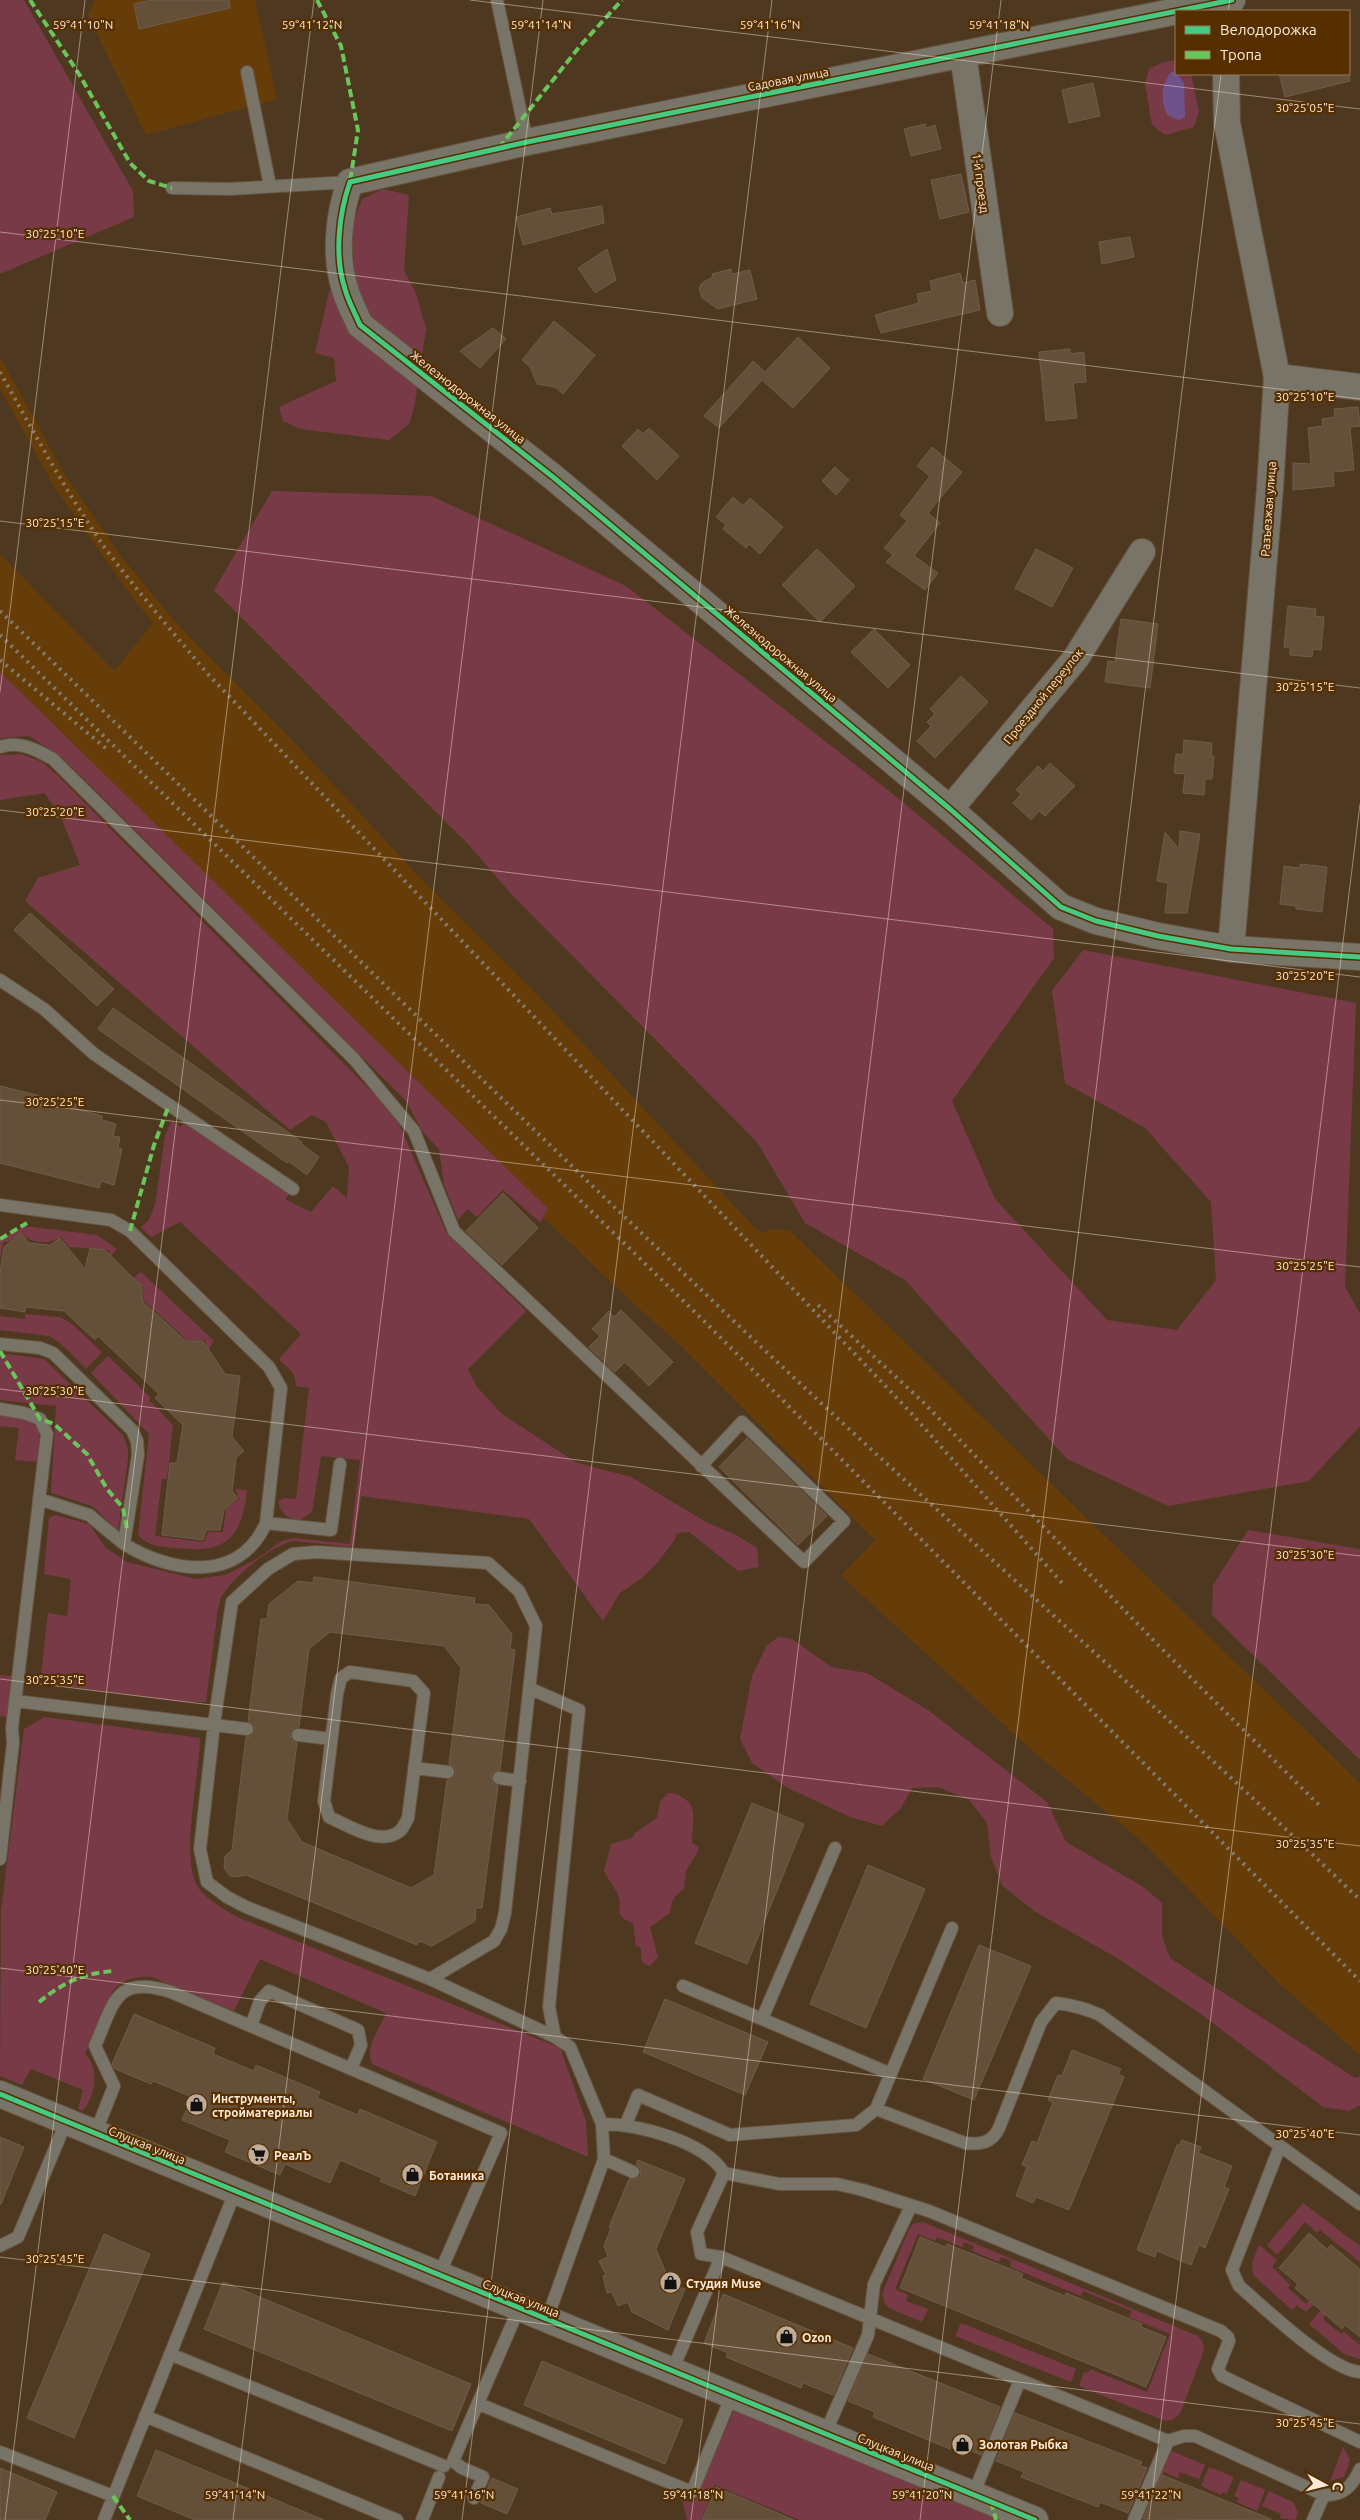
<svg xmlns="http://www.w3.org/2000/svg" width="1360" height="2520" font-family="Ubuntu,sans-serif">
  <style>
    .built { fill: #663d09 }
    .green { fill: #793a48 }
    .water { fill: #6f528a }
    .building { fill: #644f38; stroke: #6f5d4a; fill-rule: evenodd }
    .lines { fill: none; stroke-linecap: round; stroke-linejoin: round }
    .lane-casing { stroke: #675441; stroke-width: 14 }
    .street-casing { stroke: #675441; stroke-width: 28 }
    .lane { stroke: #787568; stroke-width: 12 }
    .street { stroke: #787568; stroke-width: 26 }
    .rail { stroke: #837a6c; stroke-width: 4; stroke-dasharray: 2.5 5; stroke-linecap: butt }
    .quiet { stroke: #6ac65a; stroke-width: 4; stroke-dasharray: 8 4; stroke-linecap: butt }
    .cycleway-casing { stroke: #552f00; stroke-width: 8 }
    .cycleway { stroke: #46c982; stroke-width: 5 }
    .ticks { fill: none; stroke: #feead9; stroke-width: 1; stroke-opacity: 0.45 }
    .labels { text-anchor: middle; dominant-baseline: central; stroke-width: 4.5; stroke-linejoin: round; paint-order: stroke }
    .street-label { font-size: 12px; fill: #feead9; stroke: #552f00 }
    .poi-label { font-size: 12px; font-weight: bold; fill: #feead9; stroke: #552f00; text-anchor: start }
    .ticks-label { font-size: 12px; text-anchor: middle; fill: #feead9; stroke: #552f00; stroke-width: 4.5; stroke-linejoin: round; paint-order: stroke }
  </style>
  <rect width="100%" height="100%" fill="#4e3920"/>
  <path class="built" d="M95 0H255L277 99 146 135 88 15Z
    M0 357 65 475 120 555 175 622 291 739 424 882 533 990 754 1227 761 1233 773 1229 790 1231 1360 1783V2055L1280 1984 1145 1844 1036 1754 841 1576 875 1540 679 1344 634 1304 0 699V554L114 671 153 623 132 597 53 485 0 388Z"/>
  <path class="green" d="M0 0H24L133 191 134 217 0 274Z
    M1176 60V74H1191L1199 111 1194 127 1165 135 1152 125 1145 84 1149 69 1164 62Z
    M383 189 409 195 404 271 416 293 426 329 414 408 409 424 389 440 300 429 283 421 279 407 336 381 334 358 315 353 329 292 354 265 351 228 362 199Z
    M272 491 431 496 626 586 898 798 1053 929 1054 958 952 1101 995 1199 1107 1320 1177 1330 1216 1280 1211 1202 1145 1128 1065 1083 1052 991 1083 950 1356 1003 1345 1287 1360 1314V1426L1309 1481 1168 1506 1067 1459 905 1280 805 1223 757 1142 511 894 469 845 214 590Z
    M0 672 548 1209 540 1222 503 1190 477 1217 468 1209 458 1220 444 1184 439 1149 422 1131 407 1102 62 757 29 736 0 738Z
    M21 754 42 762 59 777 390 1110 399 1124 447 1234 526 1311 468 1369 477 1387 502 1414 577 1463 631 1477 706 1522 736 1535 757 1548 759 1567 738 1571 689 1532 677 1533 674 1541 657 1563 643 1577 620 1593 603 1621 529 1519 361 1496 354 1547 294 1541C271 1545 236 1575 223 1594 220 1598 220 1603 218 1608L206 1702H185L50 1684 41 1674 48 1613 67 1616 71 1579 44 1574 49 1518 55 1515 89 1524 106 1548 127 1562 196 1579 225 1575 255 1560 282 1541 293 1538 350 1544 360 1460 321 1456 312 1512 300 1520C287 1519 282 1514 278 1502L283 1498 296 1499 309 1388 296 1386 294 1374 279 1359 301 1334 180 1222 151 1237 141 1227 149 1220 155 1205 165 1136 172 1121 181 1127 185 1121 290 1193 285 1199 311 1212 333 1186 347 1198 349 1167 326 1122 312 1115 290 1130 25 901 38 878 80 865 63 822 45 793 0 800V755Z
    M24 1226 97 1235 117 1249 110 1257 109 1250 69 1247 61 1237C48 1245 32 1244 21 1233L8 1242H3L0 1261V1240Z
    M141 1272 214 1341 208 1350 205 1340H187L144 1301 142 1282 131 1280Z
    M25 1314 60 1317 72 1324 102 1352 86 1369 59 1342 49 1336 0 1330V1316L25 1319Z
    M0 1353 44 1359 123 1435 128 1448V1459L118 1530 92 1506 51 1493 56 1406 0 1400Z
    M108 1356 151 1398 149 1400 173 1425 167 1479H162L155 1536 204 1542 208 1532H223L226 1509 239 1499 235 1489 247 1490C242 1538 226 1554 177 1548 162 1547 149 1547 138 1535L149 1434 91 1373Z
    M0 1413 23 1416 40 1430 37 1462 15 1460 19 1428 0 1426Z
    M1248 1530 1360 1549V1760L1212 1615 1213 1585Z
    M779 1637 792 1639 831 1667 867 1673 928 1710 1047 1802 1066 1842 1142 1886 1162 1903V1936L1170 1958 1355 2078 1360 2076V2105L1349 2111 1323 2107 1201 2014 1117 1958 1034 1911 1002 1885 991 1857 987 1823 969 1800 938 1787 912 1788 901 1808 882 1826 850 1817 786 1787 752 1763 740 1739 752 1676 767 1645Z
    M0 1675 11 1676 7 1717 0 1716Z
    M45 1717 200 1738C200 1772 178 1864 200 1890 209 1901 224 1909 237 1917L558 2047 561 2050 586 2121 588 2157 372 2064C365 2045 379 2031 386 2013L260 1959 234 2011 152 1977C137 1976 122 1979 112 1992L85 2054C100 2068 96 2097 82 2111L78 2109 83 2090 31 2069 22 2085 0 2076 1 1911 24 1729Z
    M668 1793C674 1793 678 1794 683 1798 700 1807 691 1827 692 1843L698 1846V1851L686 1871 684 1889C673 1897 672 1900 670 1913L650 1927 658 1957 650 1966 644 1964 641 1960V1948L636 1946 633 1923C610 1915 625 1907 617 1893 613 1885 608 1879 604 1871L611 1844 632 1838 635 1833 657 1818 660 1801Z
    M1303 2203 1360 2246V2262L1320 2230 1317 2233 1305 2222 1277 2255 1267 2245Z
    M923 2222 1198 2336 1202 2340 1204 2350 1180 2414 1172 2420 1165 2421 1079 2386 1084 2372 1088 2373 1090 2369 1147 2392 1170 2334 1129 2317 1132 2311 1083 2291 1081 2296 1010 2267 1012 2261 1001 2257 999 2262 972 2251 974 2246 964 2242 962 2247 937 2237 935 2241 918 2234 895 2289 908 2295 906 2301 928 2309 922 2322 889 2308 885 2304 882 2294 910 2227 913 2224Z
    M1259 2245 1277 2260 1272 2267 1290 2285 1288 2288 1306 2304 1310 2300 1314 2304 1306 2312 1297 2305 1292 2310 1253 2275 1252 2263Z
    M1321 2310 1326 2315 1323 2319 1341 2334 1344 2332 1360 2345V2359L1344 2354 1309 2324Z
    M961 2323 1076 2369 1071 2382 955 2336Z
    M735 2408 1007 2520H799L715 2485 701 2520H687L682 2499 694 2503Z
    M1343 2447 1350 2460 1344 2477 1330 2481Z
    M1172 2451 1205 2465 1199 2479 1180 2472 1178 2478 1164 2472 1154 2497 1152 2493 1163 2467 1165 2468 1168 2454Z
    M1209 2467 1234 2477 1227 2493 1223 2492 1221 2495 1201 2486Z
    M1241 2480 1265 2490 1257 2511 1237 2502 1239 2498 1234 2496Z
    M1269 2491 1293 2502 1298 2512 1295 2520 1280 2518 1281 2514 1262 2506Z"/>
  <path class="water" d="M1171 72H1176L1184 83 1185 117 1179 120 1167 115C1161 99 1160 87 1171 72Z"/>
  <path class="building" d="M151 0H229L230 8 139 29 134 4Z
    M1279 74H1349L1350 81 1285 97Z
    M1093 83 1100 116 1069 123 1062 90Z
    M925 124 926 128 935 125 941 149 911 156 904 129Z
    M961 174 969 212 940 219 931 180Z
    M602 206 604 223 523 245 516 217 550 208 552 214Z
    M1130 237 1134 257 1102 264 1099 242Z
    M607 249 616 280 595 293 578 268Z
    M731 269 732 274 750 270 757 299 718 309 702 298 699 288 702 283 713 277 712 274Z
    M960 273 963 283 975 280 980 310 881 333 875 315 919 303 917 294 932 291 930 281Z
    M554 321 595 355 563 394 555 387 537 384 530 367 522 360Z
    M493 328 506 339 480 368 460 351Z
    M798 337 830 368 793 408 762 380 719 428 704 416 753 361 765 372Z
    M1070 349V354L1084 352 1086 382 1073 383 1077 418 1046 421 1039 352Z
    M1358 407 1360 426 1350 427 1354 470 1333 472 1334 486 1293 490V463L1311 464 1308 428 1323 426 1322 419 1335 417 1334 409Z
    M649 428 679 456 657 480 622 446 638 429 643 434Z
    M932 447 962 472 928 513 940 523 914 556 938 573 925 590 886 562 893 555 884 548 907 521 900 515 930 476 917 466Z
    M835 467 849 480 836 495 822 481Z
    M733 497 743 506 750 498 783 527 760 554 749 544 746 548 723 529 726 525 716 517Z
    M817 549 855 586 820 622 782 585Z
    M1036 549 1073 568 1052 607 1015 588Z
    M1288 606 1316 609 1315 616 1324 617 1321 650 1313 649 1312 657 1290 655V648L1284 647Z
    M1121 619 1158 624 1150 688 1105 682 1108 661 1115 662Z
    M874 629 910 665 888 688 851 652Z
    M961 676 988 702 935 758 917 741 931 726 927 722 935 714 930 709Z
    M1184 740 1212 743 1211 756H1214L1212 779H1205L1204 795 1183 793 1185 774 1174 773 1176 754 1183 755Z
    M1050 763 1075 786 1045 816 1039 811 1031 820 1013 803 1021 794 1016 790 1038 766 1043 771Z
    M1180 831 1200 834 1187 913H1165L1168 883 1157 881 1165 832 1179 849Z
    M1300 864 1327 867 1322 912 1296 909V906L1280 904 1284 866 1300 868Z
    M30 913 114 989 97 1006 14 930Z
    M113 1008 302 1142 301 1144 319 1157 307 1175 288 1161 287 1163 98 1029Z
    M0 1086 78 1105 77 1109 102 1116V1120L116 1124 113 1136 120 1137 118 1148 122 1149 114 1185 101 1181 99 1188 0 1163Z
    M503 1193 538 1228 502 1265 466 1231Z
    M21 1233 29 1243 50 1245 60 1238 85 1269 90 1248 105 1250 137 1282 141 1283 143 1302 186 1341H203L225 1374 240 1376 232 1437 244 1451 236 1458 232 1491 238 1498 224 1510 220 1530H206L203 1540 162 1535 170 1463H177L183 1425 155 1398 159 1394 98 1336 95 1340 64 1311 26 1307 25 1312 0 1308V1272L4 1247Z
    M621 1310 673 1362 649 1386 625 1362 615 1372 589 1347 600 1336 592 1329 609 1311 614 1317Z
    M747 1438 827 1516 798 1545 719 1467Z
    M314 1577 475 1598 474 1604 489 1605 512 1634 510 1649 515 1650 500 1770 493 1773 491 1777 494 1784 498 1786 482 1908H476L475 1921 432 1946 419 1941 417 1945 246 1875 237 1877 230 1876 224 1868 225 1856 232 1850 246 1737 251 1736 255 1730 254 1725 248 1721 261 1619H267L269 1604 298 1581 313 1583ZM330 1632 444 1646 461 1668 449 1764 455 1768 456 1773 452 1779 447 1780 434 1875 411 1888 302 1842 287 1819 297 1743 291 1739 290 1734 294 1728 299 1727 309 1649Z
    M752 1803 804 1824 747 1964 695 1943Z
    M868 1865 925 1889 866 2028 810 2004Z
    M979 1945 1031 1966 974 2100 923 2079Z
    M665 1999 768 2042 745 2095 643 2052Z
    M134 2014 215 2048 213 2054 254 2071 256 2065 320 2092 317 2098 358 2115 360 2109 437 2142 415 2196 380 2181 382 2178 340 2160 330 2183 285 2164 280 2175 225 2152 230 2140 182 2120 192 2097 153 2081 151 2084 115 2069 112 2064Z
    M1072 2050 1121 2069 1118 2074 1124 2077 1069 2210 1036 2197 1033 2203 1016 2196 1027 2167 1022 2165 1032 2141 1037 2143 1053 2102 1048 2100 1058 2075 1062 2076Z
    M0 2137 24 2147 1 2204H0Z
    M1182 2140 1201 2147 1198 2153 1232 2166 1224 2187 1229 2189 1205 2248 1199 2245 1191 2265 1157 2251 1155 2257 1137 2250 1177 2145H1179Z
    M638 2160 685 2179 656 2249 670 2283 685 2289 668 2330 632 2312 628 2302 618 2306 612 2292 607 2293 603 2276 606 2275 599 2261 608 2257 604 2246 611 2228 609 2227 629 2179H637L641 2175 640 2168 636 2164Z
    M1309 2233 1327 2249 1331 2245 1360 2269V2337L1345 2325 1342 2329 1295 2288 1298 2284 1279 2268Z
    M104 2234 150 2254 74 2438 27 2418Z
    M920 2237 945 2247 947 2244 1023 2274 1021 2278 1065 2296 1066 2293 1142 2324 1141 2327 1166 2337 1146 2387 900 2288Z
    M223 2282 471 2384 452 2431 204 2329Z
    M723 2294 853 2348 833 2395 803 2383 801 2388 726 2357 728 2353 704 2343Z
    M868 2354 1000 2407 981 2455 952 2443 950 2449 873 2417 875 2412 848 2401Z
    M542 2361 683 2420 665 2464 524 2405Z
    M1015 2413 1142 2462 1140 2466 1147 2468 1128 2513 1100 2502 1098 2507 1021 2477 1024 2472 996 2461Z
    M156 2450 324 2520H195L137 2496Z
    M0 2468 57 2492 45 2520H0Z
    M1162 2475 1271 2519V2520L1143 2519Z
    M492 2478 518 2489 507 2514 481 2503Z
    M716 2487 794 2520H702Z"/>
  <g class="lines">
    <defs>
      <path id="lane" d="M497 0 527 142
        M247 72 270 186
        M172 188 229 189 350 182
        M0 747C19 740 37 750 53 759L354 1059 414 1131 454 1231 804 1562 844 1521 742 1422 701 1466
        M0 980 44 1009 94 1054 293 1189
        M0 1205 111 1220 130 1231 269 1367 281 1388 266 1523C239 1584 171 1573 124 1544L138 1455 137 1441 132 1430 53 1353 40 1348 0 1344
        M0 1409 24 1413 40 1419 47 1434 12 1728 13 1743 0 1859
        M39 1499 89 1515 124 1544
        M266 1523 331 1530 340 1464
        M350 1672 413 1681 424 1693 408 1818C406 1822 403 1828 400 1831 381 1847 347 1825 329 1817L324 1801 337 1694 341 1678Z
        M531 1689 579 1710 549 2007 555 2037 570 2047 602 2124 604 2159 547 2319
        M15 1701 247 1729
        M298 1735 331 1739
        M414 1768 448 1772
        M499 1778 520 1781
        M835 1848 762 2019 891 2074
        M430 1979 494 1941 501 1929 505 1913 536 1626 519 1591 488 1563 316 1552 293 1554 268 1569 232 1602 214 1724 200 1849 207 1882 227 1897 246 1907 430 1979 555 2037
        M683 1986 762 2019
        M251 2026 260 2001 269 1991 358 2030 361 2045 351 2069
        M876 2109 952 1928
        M602 2124C637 2124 705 2141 724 2173L779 2184H837L863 2190 929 2211 1221 2331 1228 2337 1229 2341 1218 2369 1222 2376 1360 2442
        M626 2124 638 2095 730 2135 856 2125 876 2109 965 2143C980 2145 992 2143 999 2128L1041 2022 1056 2003C1072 2005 1085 2008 1100 2015L1360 2204
        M95 2134 114 2086 95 2046C114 2003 115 1974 171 1992L501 2133 439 2275
        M1280 2146 1232 2270 1239 2286C1265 2308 1329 2370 1360 2372
        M604 2159 633 2172
        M0 2246 18 2237 66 2122
        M721 2257 701 2254 697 2232 724 2173
        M170 2354 444 2466
        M672 2371 721 2257 1168 2441 1184 2436H1195L1324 2495
        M479 2404 692 2492 732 2395
        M145 2416 397 2520
        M825 2434 868 2335 874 2284 911 2206
        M0 2452 113 2496
        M973 2495 1020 2380
        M474 2498 483 2477 462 2468 453 2461 519 2308
        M104 2520 235 2192
        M422 2520 439 2477
        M1134 2520 1168 2441
        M1313 2520 1324 2495C1343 2496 1353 2486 1360 2469"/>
      <path id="street" d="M1232 0 527 142 350 182C339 213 334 256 345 289 348 301 355 313 360 325L553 477 950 809 1061 907 1096 921 1158 936 1231 949 1360 957
        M963 54 1000 313
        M1226 74 1227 123 1277 377 1270 488 1231 949
        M1277 377 1360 387
        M950 809 1076 658 1142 552
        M0 2094 1035 2520"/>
    </defs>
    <use href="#lane" class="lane-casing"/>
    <use href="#street" class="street-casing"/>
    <use href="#lane" class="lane"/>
    <use href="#street" class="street"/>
    <path class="rail" d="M0 372C33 431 66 492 105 548 137 591 172 631 206 672L912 1414 1062 1583
      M0 611C239 842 476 1076 717 1305 928 1507 1150 1697 1360 1900
      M0 635 707 1324 1360 1981
      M0 660 108 750
      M818 1305 923 1402 1158 1645 1321 1807"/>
    <path class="quiet" d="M30 0 79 74 130 163 149 181 172 188
      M317 0 341 46 358 130 350 182
      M499 148 580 46 622 0
      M130 1231 154 1145 169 1105
      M0 1239 27 1223
      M0 1351 40 1419 54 1424 87 1454 107 1489 123 1508 127 1529
      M39 2002C64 1982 83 1973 115 1971
      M113 2496 130 2520
      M991 2502 996 2520"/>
    <defs>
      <path id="cycleway" d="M1232 0 527 142 350 182C339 213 334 256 345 289 348 301 355 313 360 325L553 477 950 809 1061 907 1096 921 1158 936 1231 949 1360 957
        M0 2094 1035 2520"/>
    </defs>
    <use href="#cycleway" class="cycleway-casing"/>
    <use href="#cycleway" class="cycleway"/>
  </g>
  <path class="ticks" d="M470 0 1360 109M1228 11 1230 0M0 232 1360 399M0 521 1360 688M0 692 85 0M0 810 1360 977M0 1100 1360 1267M0 1389 1360 1556M0 1679 1360 1846M0 1968 1360 2135M0 2257 1360 2424M5 2520 314 0M233 2520 543 0M462 2520 772 0M691 2520 1001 0M920 2520 1221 74M1149 2520 1360 804"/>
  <defs>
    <symbol id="shop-disc" viewBox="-11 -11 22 22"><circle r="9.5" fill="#c0ac98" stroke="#552f00"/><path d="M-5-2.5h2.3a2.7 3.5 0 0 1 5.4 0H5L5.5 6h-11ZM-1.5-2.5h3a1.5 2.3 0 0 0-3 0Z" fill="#111"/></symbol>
    <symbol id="supermarket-disc" viewBox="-11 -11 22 22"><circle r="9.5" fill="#c0ac98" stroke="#552f00"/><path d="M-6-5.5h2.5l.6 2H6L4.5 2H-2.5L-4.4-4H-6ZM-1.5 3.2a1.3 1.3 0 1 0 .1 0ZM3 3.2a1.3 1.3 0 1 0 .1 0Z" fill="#111"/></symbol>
  </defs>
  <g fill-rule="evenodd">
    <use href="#shop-disc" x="184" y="2092" width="25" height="25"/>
    <use href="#supermarket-disc" x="246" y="2142" width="25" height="25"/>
    <use href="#shop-disc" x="400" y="2162" width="25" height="25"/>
    <use href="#shop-disc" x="658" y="2270" width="25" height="25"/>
    <use href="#shop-disc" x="774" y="2324" width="25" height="25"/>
    <use href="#shop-disc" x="950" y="2432" width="25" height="25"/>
  </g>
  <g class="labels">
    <g class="street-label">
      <text transform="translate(788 79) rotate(-11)">Садовая улица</text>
      <text transform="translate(981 183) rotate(82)">1-й проезд</text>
      <text transform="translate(468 397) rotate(38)">Железнодорожная улица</text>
      <text transform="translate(1268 509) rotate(-86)">Разъезжая улица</text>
      <text transform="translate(781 654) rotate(40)">Железнодорожная улица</text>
      <text transform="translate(1043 696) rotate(-51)">Проездной переулок</text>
      <text transform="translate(147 2145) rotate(22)">Слуцкая улица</text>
      <text transform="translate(521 2298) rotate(22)">Слуцкая улица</text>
      <text transform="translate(896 2452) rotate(22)">Слуцкая улица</text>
    </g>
    <g class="poi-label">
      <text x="212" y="2098">Инструменты,<tspan x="212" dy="14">стройматериалы</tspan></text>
      <text x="274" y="2155">РеалЪ</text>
      <text x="429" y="2175">Ботаника</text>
      <text x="686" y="2283">Студия Muse</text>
      <text x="802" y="2337">Ozon</text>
      <text x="979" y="2444">Золотая Рыбка</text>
    </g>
  </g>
  <g class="ticks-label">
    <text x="83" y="29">59°41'10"N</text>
    <text x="312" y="29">59°41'12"N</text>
    <text x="541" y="29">59°41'14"N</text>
    <text x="770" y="29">59°41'16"N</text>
    <text x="999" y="29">59°41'18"N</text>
    <text x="1305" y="112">30°25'05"E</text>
    <text x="55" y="238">30°25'10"E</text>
    <text x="1305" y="401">30°25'10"E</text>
    <text x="55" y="527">30°25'15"E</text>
    <text x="1305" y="691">30°25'15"E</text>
    <text x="55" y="816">30°25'20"E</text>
    <text x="1305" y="980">30°25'20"E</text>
    <text x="55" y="1106">30°25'25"E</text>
    <text x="1305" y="1270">30°25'25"E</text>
    <text x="55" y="1395">30°25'30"E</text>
    <text x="1305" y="1559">30°25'30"E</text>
    <text x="55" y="1684">30°25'35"E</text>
    <text x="1305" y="1848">30°25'35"E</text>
    <text x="55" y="1974">30°25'40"E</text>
    <text x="1305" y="2138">30°25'40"E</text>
    <text x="55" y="2263">30°25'45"E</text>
    <text x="1305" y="2427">30°25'45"E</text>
    <text x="235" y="2499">59°41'14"N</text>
    <text x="464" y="2499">59°41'16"N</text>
    <text x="693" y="2499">59°41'18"N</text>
    <text x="922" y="2499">59°41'20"N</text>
    <text x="1151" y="2499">59°41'22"N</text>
  </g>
  <rect x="1175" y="10" width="175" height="65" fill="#552f00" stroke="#997a57"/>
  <rect x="1185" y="26" width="25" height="8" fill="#46c982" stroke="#997a57"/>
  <text x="1220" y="35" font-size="15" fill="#feead9">Велодорожка</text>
  <rect x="1185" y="51" width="25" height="8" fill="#6ac65a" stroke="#997a57"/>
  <text x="1220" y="60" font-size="15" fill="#feead9">Тропа</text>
  <g transform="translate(1325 2485) rotate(97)" stroke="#552f00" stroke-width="4" paint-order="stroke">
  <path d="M0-4L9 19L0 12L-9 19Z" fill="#feead9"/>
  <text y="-8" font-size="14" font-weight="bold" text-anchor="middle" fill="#feead9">С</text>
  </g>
</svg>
